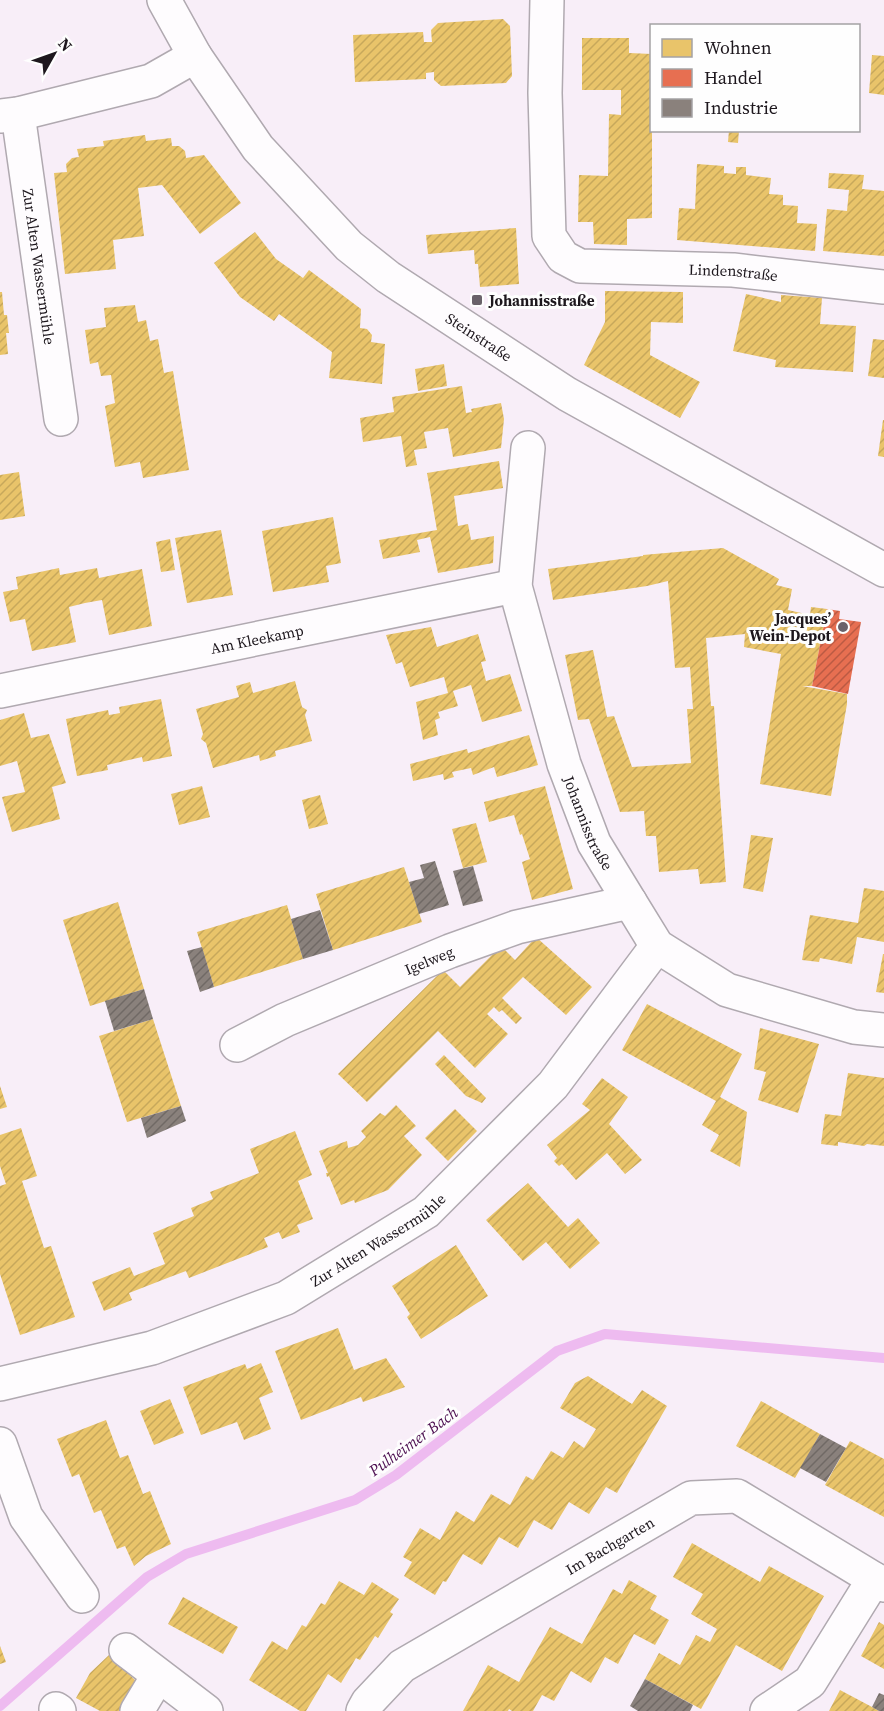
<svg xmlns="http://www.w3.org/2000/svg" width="884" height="1711" font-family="'Source Serif 4',serif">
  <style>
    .homes { fill: url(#homes-hatch) }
    .shops { fill: url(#shops-hatch) }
    .industry { fill: url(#industry-hatch) }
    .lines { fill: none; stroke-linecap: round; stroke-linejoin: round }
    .stream { stroke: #eebbf0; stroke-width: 10 }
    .minor-casing { stroke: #b0a9b0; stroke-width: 36 }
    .major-casing { stroke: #b0a9b0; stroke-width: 36 }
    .minor { stroke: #fefcfe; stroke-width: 33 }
    .major { stroke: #fefcfe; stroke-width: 33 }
    .poi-dot { fill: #6a626a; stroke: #fefefe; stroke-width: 2 }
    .labels { text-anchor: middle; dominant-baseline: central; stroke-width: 6; stroke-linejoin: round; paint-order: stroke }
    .street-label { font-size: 15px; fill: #1d171d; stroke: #fefefe }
    .poi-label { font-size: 15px; font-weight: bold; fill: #1d171d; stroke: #fefefe; text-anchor: start }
    .water-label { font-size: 16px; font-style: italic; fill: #4d1051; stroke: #fefefe }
  </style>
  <defs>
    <pattern id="homes-hatch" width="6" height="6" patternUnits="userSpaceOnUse" patternTransform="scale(1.5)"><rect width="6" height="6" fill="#e9c46a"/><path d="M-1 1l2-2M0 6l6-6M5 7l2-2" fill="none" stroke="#c7a85b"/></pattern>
    <pattern id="shops-hatch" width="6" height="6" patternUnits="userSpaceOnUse" patternTransform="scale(1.5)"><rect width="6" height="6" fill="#e76f51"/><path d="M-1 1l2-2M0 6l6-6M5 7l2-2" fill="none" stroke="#bb5a43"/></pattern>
    <pattern id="industry-hatch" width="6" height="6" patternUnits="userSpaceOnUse" patternTransform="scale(1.5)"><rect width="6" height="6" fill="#8a817c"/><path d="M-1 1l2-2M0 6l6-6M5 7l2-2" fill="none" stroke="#706965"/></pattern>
  </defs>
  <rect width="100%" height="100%" fill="#f8eef8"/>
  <path class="homes" d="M503 19 510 26 512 76 506 83 441 86 434 80V72L426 73V79L355 82 353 35 423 32 424 42H432L431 30 438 23Z
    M582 38H629V53L652 54V218L627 219V245L594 244 593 222H578L579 175 608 176 609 114 621 115V90H582Z
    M872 55 884 56V95L869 93Z
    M729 130H739L738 143 728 142Z
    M145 135 146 141 171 138 172 146H179L185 151 186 158 204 155 241 203 200 234 162 185 138 188 144 236 113 240 116 269 65 274 54 173 67 172 66 164 72 158 79 157 77 149 104 146 103 141Z
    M697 164 724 166V173L736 174V167H746V175L771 178 769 194 783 195V205L798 206 797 223 817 224 815 251 677 240 679 208 695 209Z
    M829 173 864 175 862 189 884 191V256L823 251 827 209 847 211 849 190 828 188Z
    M516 228 519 284 480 287 478 264H475L474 250 428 254 426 235Z
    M255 232 276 259 303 278 309 270 361 309 360 328 367 329 372 335 371 342 385 344 382 384 329 378 332 352 279 314 274 321 240 297 214 263Z
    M605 291 683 292V323L651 322 650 355 700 382 680 418 584 365 605 322Z
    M0 292H2L4 315H7L9 333H6L8 354 0 355Z
    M746 294 781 302V295L822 298 820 324 856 326 853 372 775 367 776 360 733 351Z
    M135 305 138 322 146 320 150 341 158 339 164 373 173 371 189 470 143 478 140 462 115 467 105 406 115 403 111 375 101 376 98 362 90 364 85 330 106 327 104 308Z
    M873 339 884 340V378L868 376Z
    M444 364 447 386 418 391 415 369Z
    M462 386 466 413 472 412 471 409 501 403 504 419 501 448 453 457 448 428 424 432 427 448 414 450 417 465 406 467 401 436 363 442 360 418 394 412 392 397Z
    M883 420H884V457L878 456Z
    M499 461 503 488 454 496 458 526 468 524 471 540 494 536 493 563 438 573 430 537 417 540 420 552 383 559 379 540 437 530 427 473Z
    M19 472 25 516 0 520V475Z
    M333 517 341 563 326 566 329 582 273 592 262 531Z
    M221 530 233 595 187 603 175 538Z
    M170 539 175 570 161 572 156 542Z
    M723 548 779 579 776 585 792 589 788 610 810 615 811 607 827 609 812 686H802L847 694V704L831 796 760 784 781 654 744 647 745 634 706 638 711 706H714L726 882 700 884 698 869 659 872 656 836H646L644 811 620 812 589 719 578 720 565 655 593 650 607 717 614 716 632 767 691 763 687 709H693L690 667 675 668 668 581 647 586 553 600 548 569 643 556V555Z
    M59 568 60 575 97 568 99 578 142 569 152 626 109 635 102 600 85 603 69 607 76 642 32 651 25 619 10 622 3 592 18 589 16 577Z
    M431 627 437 647 478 634 486 661 481 662 486 681 510 674 522 711 482 722 471 685 453 691 458 706 438 712 440 718 435 720 438 735 423 740 416 702 448 693 444 677 410 687 402 662 396 664 386 635Z
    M295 681 302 707 307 710 305 715 312 741 275 751 276 756 260 761 259 755 213 768 206 743 201 739 203 734 196 709 239 697 236 686 250 682 253 693Z
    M161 699 172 756 143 762 142 757 107 765 108 770 77 776 66 719 108 710 109 715 115 714 120 713 119 707Z
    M24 713 31 738 49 734 66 783 52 787 60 819 12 832 2 797 25 792 17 761 0 766V720Z
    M529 735 538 765 497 777 494 767 473 775 471 768 452 772 454 777 444 780 443 774 413 781 410 764 467 749 468 753Z
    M202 786 210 817 179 825 171 794Z
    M545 786 573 889 532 900 522 862 530 859 522 834 520 835 514 815 489 822 484 802Z
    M320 795 328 824 309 829 302 800Z
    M476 823 487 862 463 868 452 829Z
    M751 835 773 838 763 892 743 888Z
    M404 867 422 922 333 950 316 894Z
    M864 888 884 891V942L857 937 852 964 820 958 819 962 802 960 810 915 858 923Z
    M118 902 144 989 90 1006 63 920Z
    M287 905 303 959 214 987 197 932Z
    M536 937 592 987 566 1015 523 977 502 998 522 1018 516 1024 502 1010 499 1012 494 1007 487 1014 508 1034 475 1068 438 1031 367 1102 338 1074 443 970 460 987 501 946 515 960Z
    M883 954H884V993L876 992Z
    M647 1004 742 1054 720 1097 747 1112 740 1167 710 1151 719 1135 702 1125 716 1101 622 1050Z
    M153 1019 181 1106 127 1122 99 1036Z
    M760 1028 819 1044 798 1113 758 1100 766 1072 754 1069Z
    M444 1055 486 1098 482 1103 466 1096 435 1064Z
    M848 1073 884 1078V1146L867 1144 864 1146 838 1142V1146L821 1144 825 1114 841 1116Z
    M602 1078 628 1097 609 1124 642 1160 625 1174 607 1153 576 1180 562 1164 559 1166 554 1161 557 1158 547 1145 590 1110 582 1104Z
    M0 1086 7 1107 0 1109Z
    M396 1105 416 1126 404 1136 422 1155 388 1190 355 1203 354 1200 341 1205 329 1176 327 1177 326 1173H328L319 1151 347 1141 348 1148 358 1145 366 1137 361 1131 380 1113 385 1116Z
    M455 1109 477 1131 448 1161 425 1138Z
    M21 1128 37 1176 22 1181 44 1248 51 1246 75 1317 20 1335 0 1274V1186L6 1184 0 1166V1135Z
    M295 1131 312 1175 298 1181 313 1219 297 1225 300 1232 282 1239 279 1232 264 1238 268 1247 189 1278 186 1271 170 1277 129 1293 132 1300 104 1311 92 1282 130 1267 134 1276 165 1264 153 1233 194 1216 191 1208 213 1199 210 1192 259 1173 250 1149Z
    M528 1183 568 1227 578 1218 600 1243 570 1269 546 1242 523 1261 486 1220Z
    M456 1245 488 1296 421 1339 407 1317 410 1314 392 1286Z
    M338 1328 354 1370 386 1358 405 1387 363 1402 361 1397 301 1420 275 1351Z
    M261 1363 273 1392 259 1398 271 1429 244 1440 237 1422 201 1435 183 1387 245 1364 247 1369Z
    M588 1376 632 1404 642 1390 667 1406 617 1493 606 1487 589 1514 569 1502 552 1530 534 1520 518 1548 499 1537 482 1565 463 1554 446 1582 443 1581 435 1595 404 1576 412 1562 403 1557 420 1528 440 1540 456 1511 474 1522 491 1494 510 1505 526 1476 533 1480 551 1451 563 1458 574 1441 584 1448 596 1429 560 1408 575 1383Z
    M170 1399 184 1433 154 1445 140 1411Z
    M761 1401 820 1434 795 1478 736 1446Z
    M106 1420 120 1458 128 1455 143 1494 150 1491 171 1544 146 1556 134 1566 125 1546 117 1549 101 1510 94 1513 79 1474 72 1477 57 1439Z
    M850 1441 884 1459V1517L825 1485Z
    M692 1543 760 1582 769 1566 824 1596 782 1671 736 1645 701 1709 645 1679 659 1653 680 1665 696 1635 710 1642 717 1629 691 1614 703 1594 673 1577Z
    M629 1580 657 1596 650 1609 669 1620 655 1645 634 1634 618 1664 605 1657 591 1683 571 1671 554 1701 542 1695 533 1711H512L509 1709 508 1711H463L488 1665 519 1682 550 1627 582 1644 613 1589 622 1594Z
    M339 1581 364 1595 372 1582 399 1599 390 1612 393 1614 378 1638 375 1636 360 1660 356 1658 341 1683 328 1674 306 1711H300L249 1680 272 1641 287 1650 302 1625 306 1627 321 1603 325 1605Z
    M183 1597 238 1627 223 1654 168 1624Z
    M879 1622 884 1625V1669L861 1656Z
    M0 1646 6 1662 0 1664Z
    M109 1655 136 1681 119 1711H100L76 1698 90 1673Z
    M840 1690 872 1707 879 1711H829Z"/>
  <path class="shops" d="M827 609 840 611 839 619 861 622 848 694 812 686Z"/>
  <path class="industry" d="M435 861 449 905 419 914 409 882 424 878 420 865Z
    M473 866 483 901 463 906 453 871Z
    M320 910 333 950 303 959 291 919Z
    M202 947 214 987 200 992 187 951Z
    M144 989 153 1019 114 1031 105 1001Z
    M181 1106 186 1121 147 1138 141 1118Z
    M820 1434 846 1448 826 1482 800 1468Z
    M645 1679 693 1705 690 1711H638L630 1706Z
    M879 1693 884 1695V1711H879L872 1707Z"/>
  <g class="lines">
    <path class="stream" d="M0 1706 147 1577 186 1554 355 1500 396 1475 557 1351 605 1334 884 1358"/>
    <defs>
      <g id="minor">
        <path id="s1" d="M547 0 545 93 549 236 563 257 580 266 733 270 884 287"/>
        <path id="s2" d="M18 114 61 419"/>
        <path d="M0 116 18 114 151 81 195 56"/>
        <path id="s3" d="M528 448 515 586 564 764 594 843 630 902 657 946 727 990 854 1027 884 1030"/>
        <path id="s4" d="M0 691 515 586"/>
        <path id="s5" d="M237 1045 285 1020 450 951 517 927 630 902"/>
        <path id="s6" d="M0 1384 152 1348 286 1298 426 1212 553 1085 657 946"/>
        <path d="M0 1444 26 1517 82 1596"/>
        <path d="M126 1650 206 1711"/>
        <path d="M56 1709 59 1711"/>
        <path d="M137 1711 158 1676"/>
        <path id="s7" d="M363 1711 368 1702 402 1666 691 1498 737 1496 884 1585"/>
        <path d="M767 1711 810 1682 874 1579"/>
      </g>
      <g id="major">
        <path id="s8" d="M164 0 195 56 258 148 349 246 388 277 567 394 884 570"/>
      </g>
    </defs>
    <use href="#minor" class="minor-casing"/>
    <use href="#major" class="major-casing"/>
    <use href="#minor" class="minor"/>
    <use href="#major" class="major"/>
  </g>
  <g class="poi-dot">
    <rect x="471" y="294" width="12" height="12" rx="3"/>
    <circle cx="843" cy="627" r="6"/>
  </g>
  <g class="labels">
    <g class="street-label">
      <text stroke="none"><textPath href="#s2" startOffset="154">Zur Alten Wassermühle</textPath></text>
      <text stroke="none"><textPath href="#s1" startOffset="434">Lindenstraße</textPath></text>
      <text stroke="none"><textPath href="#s8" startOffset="468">Steinstraße</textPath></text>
      <text stroke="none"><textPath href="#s4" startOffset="262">Am Kleekamp</textPath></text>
      <text stroke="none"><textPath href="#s3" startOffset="387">Johannisstraße</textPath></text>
      <text stroke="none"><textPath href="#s5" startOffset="210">Igelweg</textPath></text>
      <text stroke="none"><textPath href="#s6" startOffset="408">Zur Alten Wassermühle</textPath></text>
      <text stroke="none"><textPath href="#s7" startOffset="300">Im Bachgarten</textPath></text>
    </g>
    <g class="poi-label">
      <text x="489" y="300">Johannisstraße</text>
      <text x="831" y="618" text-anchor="end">Jacques’<tspan x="831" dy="17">Wein-Depot</tspan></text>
    </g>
    <g class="water-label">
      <text transform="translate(413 1441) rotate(-36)">Pulheimer Bach</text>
    </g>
  </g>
  <rect x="650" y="24" width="210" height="108" fill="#fefefe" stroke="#a4a2a4" stroke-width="1.5"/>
  <rect x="662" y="39" width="30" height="18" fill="#e9c46a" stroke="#a4a2a4" stroke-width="1.5"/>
  <text x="704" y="54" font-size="18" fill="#1d171d">Wohnen</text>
  <rect x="662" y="69" width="30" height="18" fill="#e76f51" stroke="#a4a2a4" stroke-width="1.5"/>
  <text x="704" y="84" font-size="18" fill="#1d171d">Handel</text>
  <rect x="662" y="99" width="30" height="18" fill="#8a817c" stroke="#a4a2a4" stroke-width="1.5"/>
  <text x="704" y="114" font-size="18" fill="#1d171d">Industrie</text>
  <g transform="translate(54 54) rotate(50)" stroke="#fefefe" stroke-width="4.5" paint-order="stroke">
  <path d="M0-4.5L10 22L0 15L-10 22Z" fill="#1d171d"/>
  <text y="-9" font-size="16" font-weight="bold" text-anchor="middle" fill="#1d171d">N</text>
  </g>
</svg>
